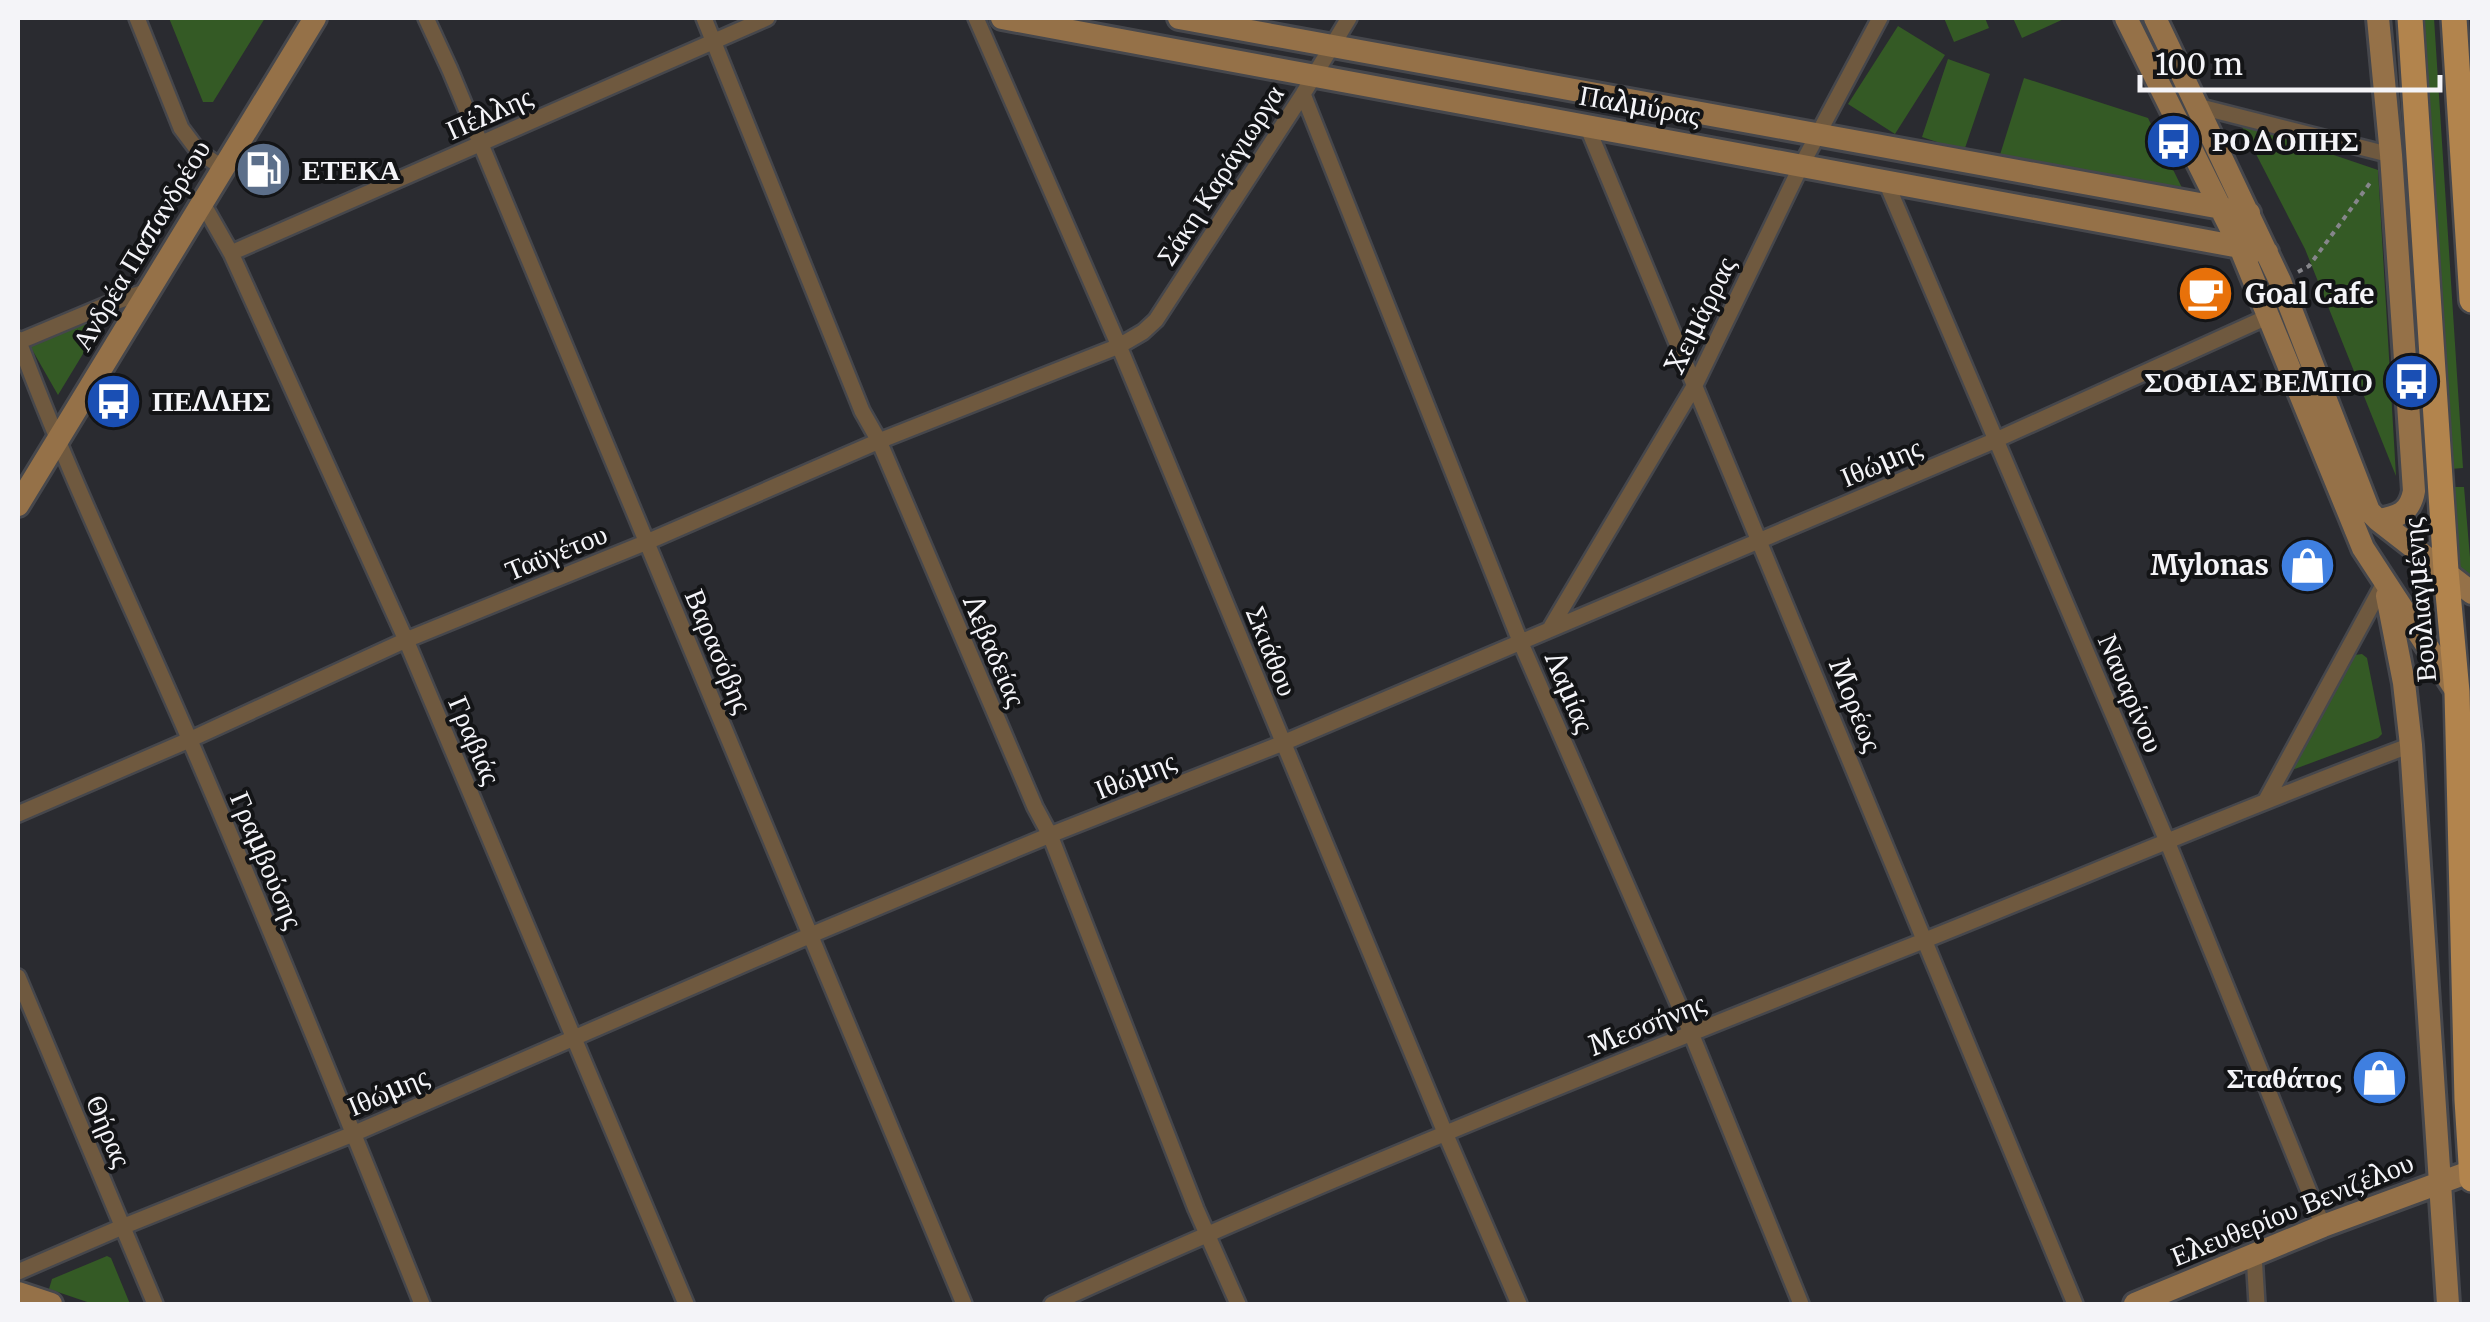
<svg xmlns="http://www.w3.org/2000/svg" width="2490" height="1322" font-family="Merriweather,serif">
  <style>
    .green { fill: #345a25 }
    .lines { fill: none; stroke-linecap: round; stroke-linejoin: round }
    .street-casing { stroke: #46474c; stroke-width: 20 }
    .secondary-casing { stroke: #46474c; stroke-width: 28 }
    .primary-casing { stroke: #46474c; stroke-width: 30 }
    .path { stroke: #86868b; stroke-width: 4; stroke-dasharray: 5 5; stroke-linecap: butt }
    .street { stroke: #6f593f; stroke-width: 15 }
    .secondary { stroke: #957148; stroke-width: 22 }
    .primary { stroke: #b2844d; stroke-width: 25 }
    .labels { text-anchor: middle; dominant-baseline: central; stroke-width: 8; stroke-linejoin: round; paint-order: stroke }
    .street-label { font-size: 28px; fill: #f4f4f8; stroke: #131416 }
    .poi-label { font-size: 28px; font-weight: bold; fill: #f4f4f8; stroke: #131416; text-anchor: start }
  </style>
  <rect width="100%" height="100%" fill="#2a2b30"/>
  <path class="green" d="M169 18H265L213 102H203Z
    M1944 18H1985L1989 28 1954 42Z
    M2013 18H2066L2022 38Z
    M2422 18H2434L2463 468 2450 469Z
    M1898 26 1945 55 1895 134 1848 104Z
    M1948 59 1990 74 1964 151 1922 137Z
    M2024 78 2148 118 2183 190 1999 158Z
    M2240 123 2378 170 2396 476 2305 249Z
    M109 311 58 395 26 339Z
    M2449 487H2464L2472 581 2457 569Z
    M2362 654 2367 658 2382 734 2378 738 2292 770 2355 655Z
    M107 1256 111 1258 130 1304H93L49 1289 52 1279Z"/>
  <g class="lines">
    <defs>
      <path id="street" d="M137 18 181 128 199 152 223 168
        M426 18 450 70 964 1304
        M704 18 862 411 879 441 1035 807 1050 835 1196 1209 1238 1304
        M976 18 1119 346 1446 1135 1519 1304
        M1303 94 1520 641 1691 1033 1801 1304
        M2197 106 2391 155
        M1587 126C1753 518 1912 912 2075 1304
        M1886 182 2167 841 2323 1226
        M202 202 231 253 406 640 686 1304
        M231 253 767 18
        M18 339C68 474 131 604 188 736 269 924 346 1114 422 1304
        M18 342 111 303 148 291
        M1551 627 1696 383 1801 166 1880 18
        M2266 800 2384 583
        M18 814 189 740 406 640 647 542 879 441 1119 346 1143 332 1156 320 1303 94 1349 18
        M18 977 155 1304
        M2254 1254 2257 1304
        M18 1272 122 1227 353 1134 811 935 1050 835 1283 743 1996 440 2267 317
        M1052 1304C1336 1174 1628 1058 1918 943 2083 877 2245 807 2411 745"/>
      <path id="secondary" d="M1002 18 2267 252
        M1179 18 2249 213
        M2126 18 2240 247 2363 548 2457 692
        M2155 18 2280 281 2369 511 2378 520 2472 593
        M2378 18 2391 155 2414 491C2410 513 2398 517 2378 520
        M18 505 315 18
        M2387 596 2404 683 2411 745 2448 1304
        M18 1293 51 1304
        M2135 1304 2323 1226 2472 1171"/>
      <path id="primary" d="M2410 18 2446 571 2457 692 2467 1100 2472 1179
        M2454 18 2472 300"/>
    </defs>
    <use href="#street" class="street-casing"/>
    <use href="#secondary" class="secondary-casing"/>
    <use href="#primary" class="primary-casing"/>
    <path class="path" d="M2298 272 2309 266 2370 183"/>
    <use href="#street" class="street"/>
    <use href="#secondary" class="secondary"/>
    <use href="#primary" class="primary"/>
  </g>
  <defs>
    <symbol id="bus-disc" viewBox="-11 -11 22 22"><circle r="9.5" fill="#1a4fb4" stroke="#131416"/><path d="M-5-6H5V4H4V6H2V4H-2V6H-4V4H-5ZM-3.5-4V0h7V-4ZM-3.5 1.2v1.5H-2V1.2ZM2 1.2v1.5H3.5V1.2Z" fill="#fff"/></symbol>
    <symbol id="fuel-disc" viewBox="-11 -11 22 22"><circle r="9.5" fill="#5c6f8a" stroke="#131416"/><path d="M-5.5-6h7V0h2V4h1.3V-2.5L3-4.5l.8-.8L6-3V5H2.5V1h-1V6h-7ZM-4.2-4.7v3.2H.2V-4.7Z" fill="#fff"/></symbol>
    <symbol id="cafe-disc" viewBox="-11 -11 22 22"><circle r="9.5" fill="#e8710a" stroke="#131416"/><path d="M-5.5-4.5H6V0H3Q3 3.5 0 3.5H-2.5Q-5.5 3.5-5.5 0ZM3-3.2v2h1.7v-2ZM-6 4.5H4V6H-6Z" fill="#fff"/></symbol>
    <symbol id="shop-disc" viewBox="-11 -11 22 22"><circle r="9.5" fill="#3f7fe0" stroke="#131416"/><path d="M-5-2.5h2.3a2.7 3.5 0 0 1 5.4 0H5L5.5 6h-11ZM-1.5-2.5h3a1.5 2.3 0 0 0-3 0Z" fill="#fff"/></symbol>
  </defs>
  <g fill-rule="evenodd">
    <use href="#bus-disc" x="2142" y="110" width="63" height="63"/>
    <use href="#fuel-disc" x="232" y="138" width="63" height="63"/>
    <use href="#cafe-disc" x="2174" y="262" width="63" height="63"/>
    <use href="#bus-disc" x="2380" y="350" width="63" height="63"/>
    <use href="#bus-disc" x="82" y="370" width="63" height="63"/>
    <use href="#shop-disc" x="2276" y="534" width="63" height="63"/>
    <use href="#shop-disc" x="2348" y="1046" width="63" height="63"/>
  </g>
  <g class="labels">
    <g class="street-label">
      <text transform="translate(1640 105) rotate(10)">Παλμύρας</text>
      <text transform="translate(489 113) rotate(-24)">Πέλλης</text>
      <text transform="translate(1220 175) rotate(-57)">Σάκη Καράγιωργα</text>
      <text transform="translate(141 245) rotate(-59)">Ανδρέα Παπανδρέου</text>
      <text transform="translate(1700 315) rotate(-64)">Χειμάρρας</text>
      <text transform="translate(1881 462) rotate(-23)">Ιθώμης</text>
      <text transform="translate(556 552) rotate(-22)">Ταϋγέτου</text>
      <text transform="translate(2419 600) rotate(-95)">Βουλιαγμένης</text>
      <text transform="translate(719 651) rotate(67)">Βαρασόβης</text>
      <text transform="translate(995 651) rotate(67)">Λεβαδείας</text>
      <text transform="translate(1272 651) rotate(68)">Σκιάθου</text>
      <text transform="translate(1570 692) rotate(67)">Λαμίας</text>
      <text transform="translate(2131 693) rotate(67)">Ναυαρίνου</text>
      <text transform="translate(1856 705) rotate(68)">Μορέως</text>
      <text transform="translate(475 740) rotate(67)">Γραβιάς</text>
      <text transform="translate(1135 775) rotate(-22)">Ιθώμης</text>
      <text transform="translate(267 860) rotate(67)">Γραμβούσης</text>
      <text transform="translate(1647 1024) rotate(-22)">Μεσσήνης</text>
      <text transform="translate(388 1091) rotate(-23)">Ιθώμης</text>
      <text transform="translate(109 1131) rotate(67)">Θήρας</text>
      <text transform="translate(2292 1209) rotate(-22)">Ελευθερίου Βενιζέλου</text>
    </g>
    <g class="poi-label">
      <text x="2212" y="141">ΡΟΔΟΠΗΣ</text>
      <text x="302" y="170">ΕΤΕΚΑ</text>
      <text x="2245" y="294">Goal Cafe</text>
      <text x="2373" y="382" text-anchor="end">ΣΟΦΙΑΣ ΒΕΜΠΟ</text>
      <text x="152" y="401">ΠΕΛΛΗΣ</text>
      <text x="2269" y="565" text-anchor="end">Mylonas</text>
      <text x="2341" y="1078" text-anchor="end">Σταθάτος</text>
    </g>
  </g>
  <rect width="2490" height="1322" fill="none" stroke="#f4f4f8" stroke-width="40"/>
  <path d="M2140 75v15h300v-15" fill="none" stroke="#f4f4f8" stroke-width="5"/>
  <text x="2155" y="75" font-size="30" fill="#f4f4f8" stroke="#131416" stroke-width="8" paint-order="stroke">100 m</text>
</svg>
